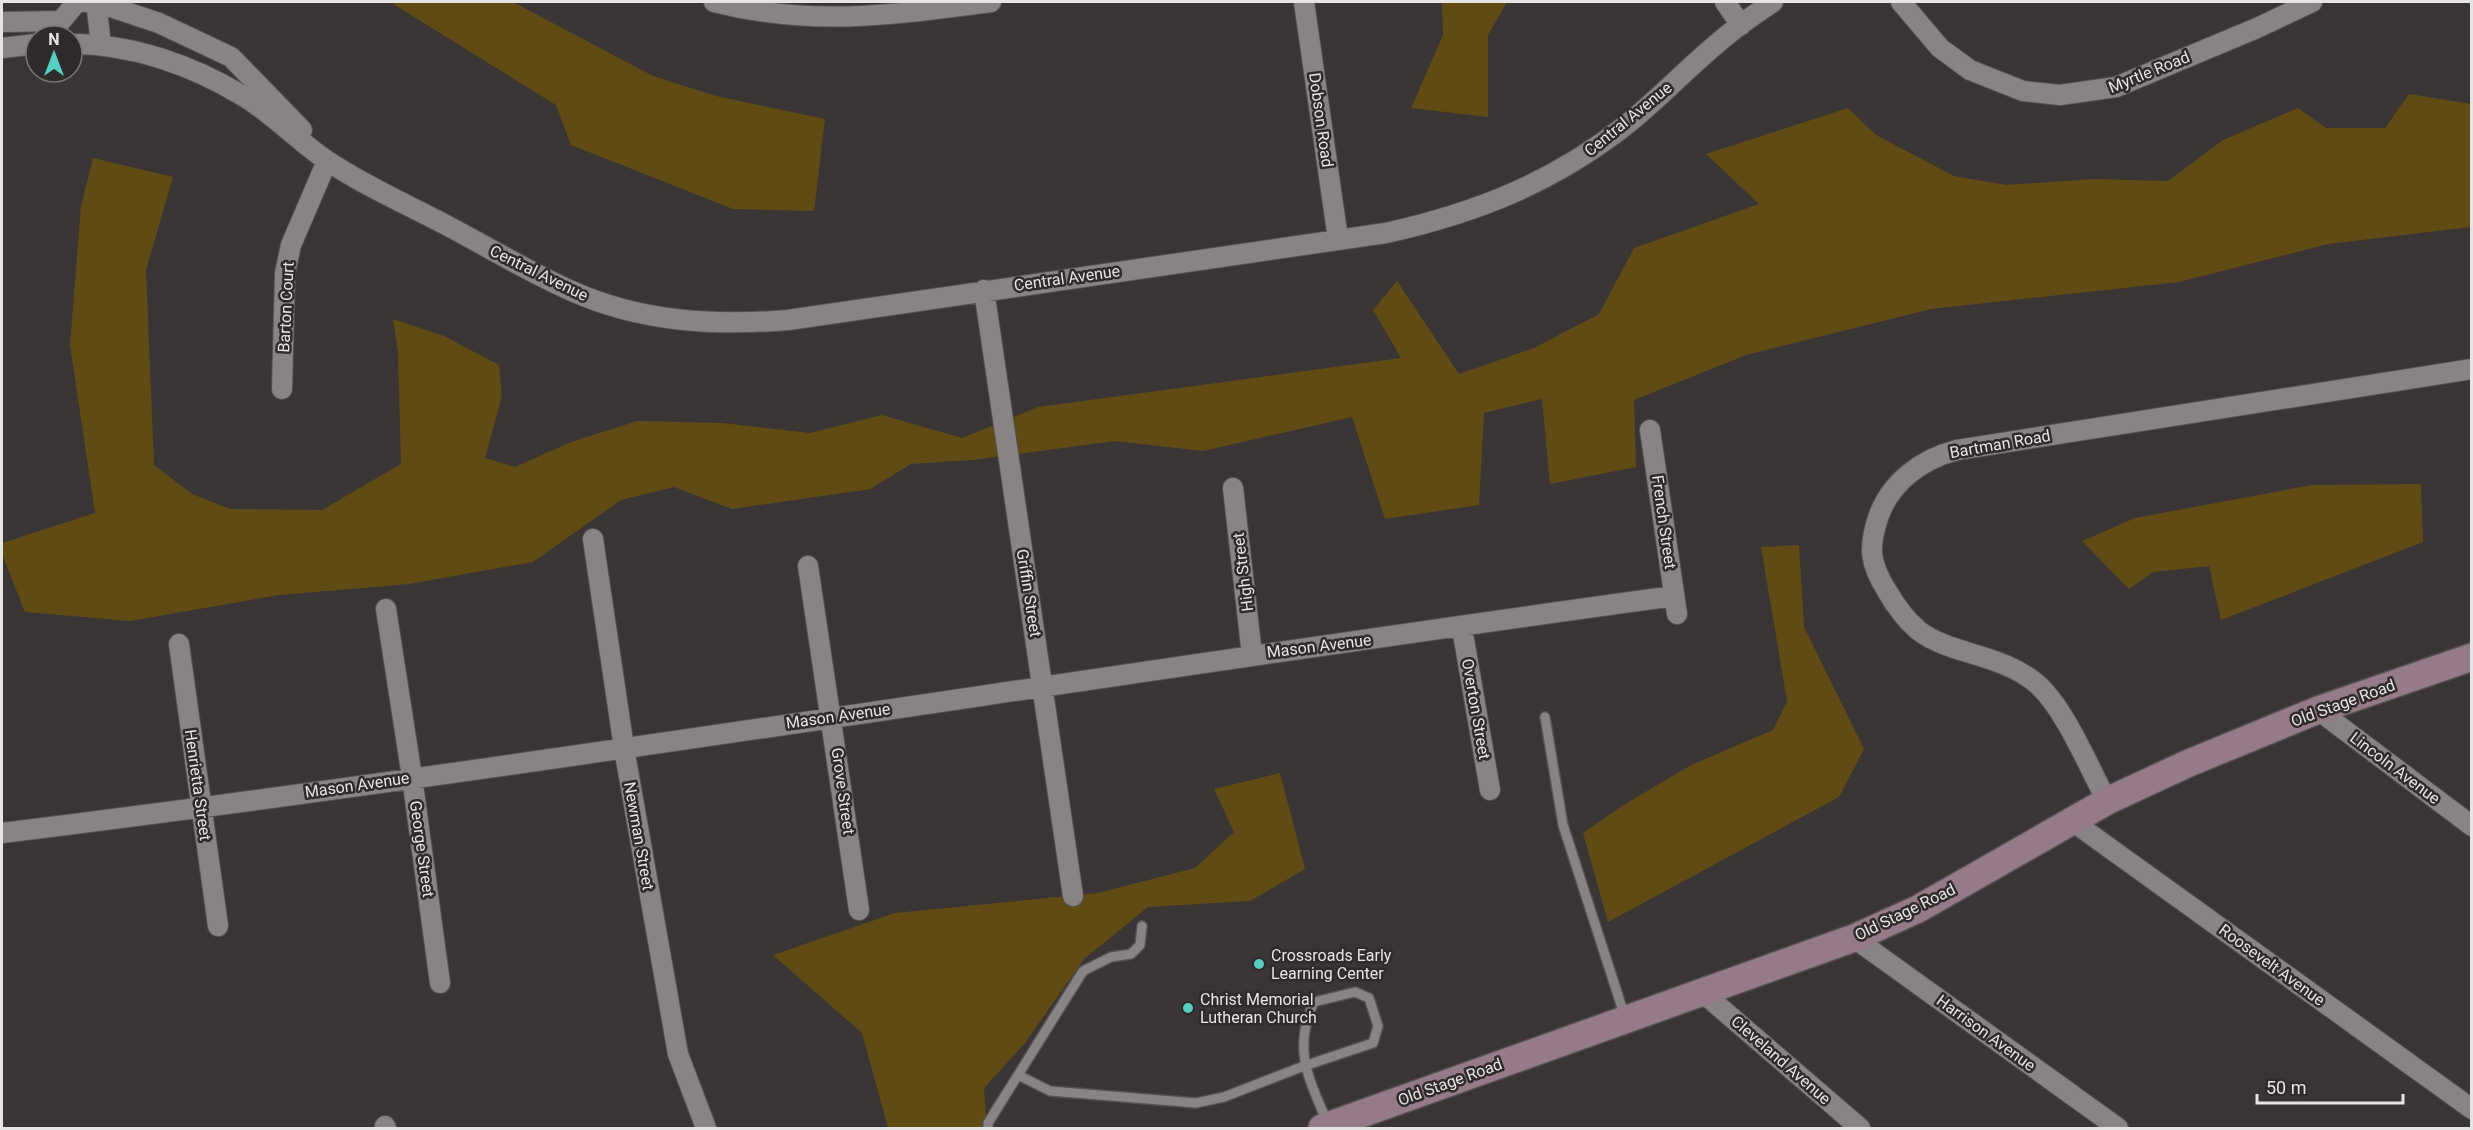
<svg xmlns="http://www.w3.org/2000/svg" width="2473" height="1130" font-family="Roboto,sans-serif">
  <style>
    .green { fill: #604b15 }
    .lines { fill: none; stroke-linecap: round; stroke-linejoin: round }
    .lane-casing { stroke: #545151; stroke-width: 12 }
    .street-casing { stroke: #545151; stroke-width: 22 }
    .secondary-casing { stroke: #545151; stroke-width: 30 }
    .lane { stroke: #898484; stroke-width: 9 }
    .street { stroke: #898484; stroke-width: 20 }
    .secondary { stroke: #957b88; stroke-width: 27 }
    .poi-dot { fill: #57cec2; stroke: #302b2b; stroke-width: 2 }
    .labels { text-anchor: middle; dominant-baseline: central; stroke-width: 5; stroke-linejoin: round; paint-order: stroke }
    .street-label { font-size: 16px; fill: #e7e4e4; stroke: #302b2b }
    .poi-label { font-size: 16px; fill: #e7e4e4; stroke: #302b2b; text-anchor: start }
  </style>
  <rect width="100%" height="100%" fill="#3a3535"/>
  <path class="green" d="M390 2H513L653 76 716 96 825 119 814 211 733 209 571 145 556 105Z
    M1442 2H1507L1488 35V117L1411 108 1443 35Z
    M2409 94 2471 104V227L2328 244 2179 282 1931 309 1746 355 1634 400 1636 467 1550 484 1542 399 1484 413 1479 505 1385 519 1352 417 1203 451 1115 441 972 460 911 464 870 489 732 509 674 487 621 500 533 562 409 584 279 595 130 621 25 612 2 554V543L95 513 70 345 81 206 93 158 173 177 146 270 154 465 192 494 230 509 322 510 401 464 398 352 393 319 444 336 499 365 502 396 485 458 515 467 571 442 637 421 722 423 810 433 882 415 962 438 1038 407 1401 358 1373 310 1397 281 1459 374 1534 348 1599 314 1634 248 1759 204 1706 154 1848 108 1876 135 1954 176 2006 185 2094 179 2168 181 2223 140 2298 108 2326 128H2385Z
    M2421 484 2423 542 2221 620 2209 566 2153 572 2129 589 2082 541 2135 518 2312 485Z
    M1799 545 1804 627 1864 749 1839 797 1608 922 1583 833 1622 806 1691 765 1773 730 1787 701 1761 547Z
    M1280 773 1305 869 1250 901 1148 907 1084 959 1025 1043 984 1088 987 1128H888L862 1033 773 955 895 913 1098 893 1195 868 1234 832 1214 789Z"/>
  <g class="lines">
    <defs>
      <path id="lane" d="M1545 717 1563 825 1625 1017
        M1018 1075 1050 1091 1196 1103 1224 1097 1304 1066 1373 1043 1378 1026 1369 998 1355 992 1314 1002C1292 1050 1309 1079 1328 1124
        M988 1128V1123L1083 971 1111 957 1131 954 1140 945 1142 926"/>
      <path id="street" d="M74 2H96L159 23 231 57 302 130
        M96 2 101 44
        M714 2C813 27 892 15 991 2
        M1304 2 1338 239
        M1725 2 1741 25
        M1901 2 1940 48 1970 70 2023 91 2060 95 2116 87 2257 28 2312 2
        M2 22 61 21 76 3
        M72 44C132 44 192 65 243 96 273 114 297 140 326 160 363 185 406 204 446 225 488 247 530 273 574 292 642 322 715 326 788 320L1386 233C1476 213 1552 183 1626 125 1660 98 1690 65 1725 37 1740 24 1757 13 1773 2
        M2 48 36 44
        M984 290 1073 896
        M282 389 285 273 291 245 327 161
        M1650 430 1677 614
        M1233 488 1252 655
        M593 539 624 748 678 1054 706 1128
        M808 566 859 910
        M386 609 412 777 440 983
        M1462 628 1490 790
        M179 644 218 926
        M2318 710 2472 826
        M2107 801C2089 768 2065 708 2037 684 2001 653 1949 655 1918 630 1905 619 1895 605 1887 591 1870 564 1868 548 1878 518 1890 482 1922 459 1957 450L2472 369
        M2072 821 2472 1109
        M2 833C560 764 1116 672 1674 596
        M1854 938 2118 1128
        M1702 992 1860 1128
        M385 1126 386 1128"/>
      <path id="secondary" d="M1322 1128 1854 938 1918 909 2107 801 2189 763 2318 710 2472 657"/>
    </defs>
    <use href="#lane" class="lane-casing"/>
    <use href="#street" class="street-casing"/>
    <use href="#secondary" class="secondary-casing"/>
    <use href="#lane" class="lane"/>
    <use href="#street" class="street"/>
    <use href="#secondary" class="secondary"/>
  </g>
  <g class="poi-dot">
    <circle cx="1259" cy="964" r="6"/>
    <circle cx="1188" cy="1008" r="6"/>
  </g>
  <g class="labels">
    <g class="street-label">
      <text transform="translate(2149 72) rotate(-22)">Myrtle Road</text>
      <text transform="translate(1628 119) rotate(-39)">Central Avenue</text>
      <text transform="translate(1321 120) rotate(82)">Dobson Road</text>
      <text transform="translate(539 273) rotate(26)">Central Avenue</text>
      <text transform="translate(1067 278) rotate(-8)">Central Avenue</text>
      <text transform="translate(286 307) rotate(-87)">Barton Court</text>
      <text transform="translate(2000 444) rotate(-10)">Bartman Road</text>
      <text transform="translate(1664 522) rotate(82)">French Street</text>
      <text transform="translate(1243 572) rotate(-97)">High Street</text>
      <text transform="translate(1029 593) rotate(81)">Griffin Street</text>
      <text transform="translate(1319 646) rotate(-7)">Mason Avenue</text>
      <text transform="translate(2343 703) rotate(-20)">Old Stage Road</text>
      <text transform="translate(1476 709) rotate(80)">Overton Street</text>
      <text transform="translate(838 716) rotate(-8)">Mason Avenue</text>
      <text transform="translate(2395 768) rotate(37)">Lincoln Avenue</text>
      <text transform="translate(198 785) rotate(82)">Henrietta Street</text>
      <text transform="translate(357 785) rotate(-8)">Mason Avenue</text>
      <text transform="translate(843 791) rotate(82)">Grove Street</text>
      <text transform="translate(639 836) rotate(80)">Newman Street</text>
      <text transform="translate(422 849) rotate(82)">George Street</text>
      <text transform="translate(1905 912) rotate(-26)">Old Stage Road</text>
      <text transform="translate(2272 965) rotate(36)">Roosevelt Avenue</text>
      <text transform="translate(1986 1033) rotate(36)">Harrison Avenue</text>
      <text transform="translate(1781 1060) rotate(41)">Cleveland Avenue</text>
      <text transform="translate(1450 1082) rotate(-20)">Old Stage Road</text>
    </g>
    <g class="poi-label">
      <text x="1271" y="955">Crossroads Early<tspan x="1271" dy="18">Learning Center</tspan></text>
      <text x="1200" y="999">Christ Memorial<tspan x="1200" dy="18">Lutheran Church</tspan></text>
    </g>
  </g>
  <rect width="2473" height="1130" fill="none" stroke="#e7e4e4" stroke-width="6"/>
  <g transform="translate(54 54)"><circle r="28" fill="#302b2b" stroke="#797575" stroke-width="1.5"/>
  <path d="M0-4.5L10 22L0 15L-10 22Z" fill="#57cec2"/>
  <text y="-9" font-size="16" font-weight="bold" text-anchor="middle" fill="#e7e4e4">N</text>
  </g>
  <path d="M2257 1094v9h146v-9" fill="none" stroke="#e7e4e4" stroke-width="3"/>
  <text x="2266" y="1094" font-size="18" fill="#e7e4e4" stroke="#302b2b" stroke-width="4.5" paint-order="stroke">50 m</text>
</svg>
